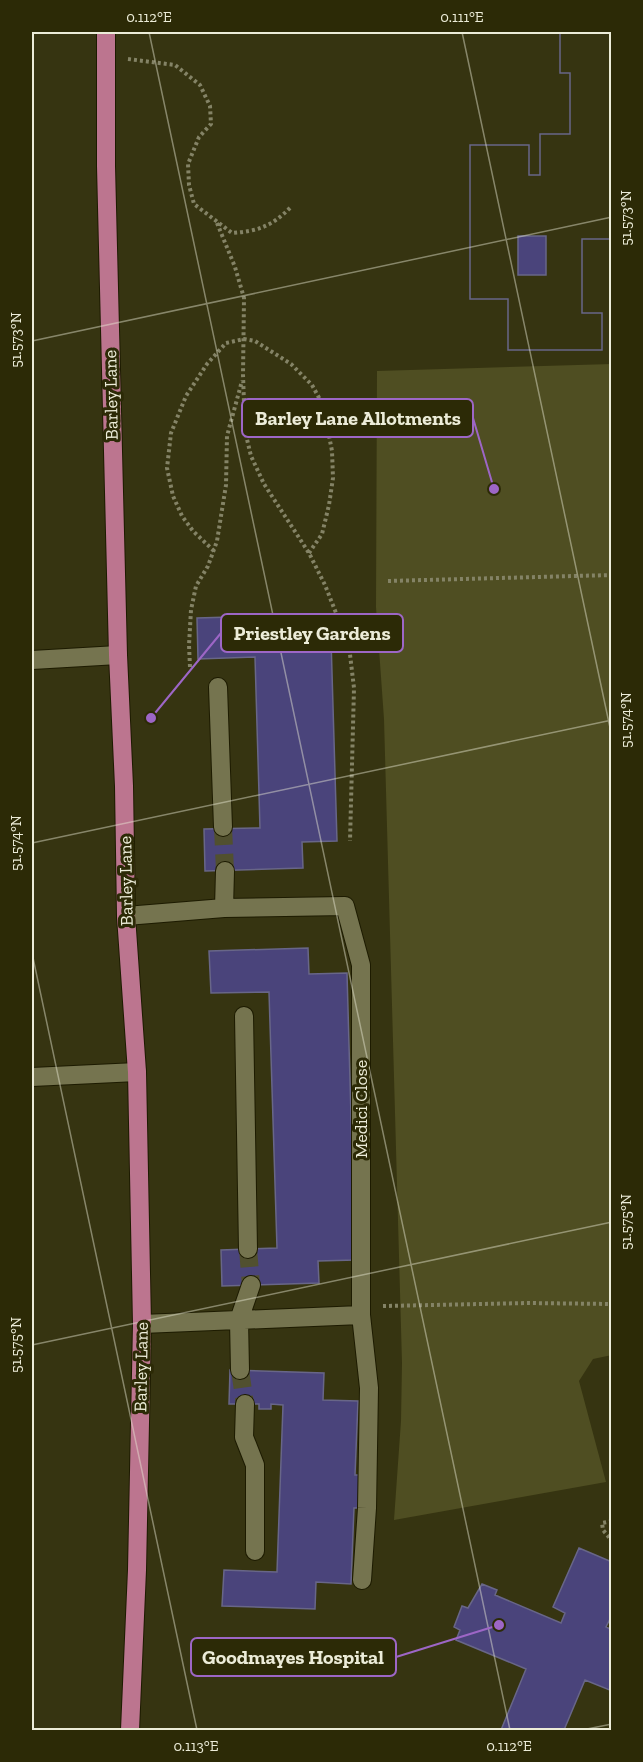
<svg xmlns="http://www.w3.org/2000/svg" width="643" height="1762" font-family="'Zilla Slab',serif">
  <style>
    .green { fill: #4f4e22 }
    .building { fill: #4a447b; stroke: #686688; stroke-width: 1.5; fill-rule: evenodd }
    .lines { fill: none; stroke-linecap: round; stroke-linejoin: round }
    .minor-tunnel { stroke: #51502f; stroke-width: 18; stroke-dasharray: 18 9; stroke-linecap: butt }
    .minor-casing { stroke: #1d1b00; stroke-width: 20 }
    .major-casing { stroke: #1d1b00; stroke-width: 20 }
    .path { stroke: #848366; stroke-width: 4; stroke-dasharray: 3 3; stroke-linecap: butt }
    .minor { stroke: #75744f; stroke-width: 18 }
    .major { stroke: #bc758f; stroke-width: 18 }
    .ticks { fill: none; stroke: #ececd8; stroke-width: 1.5; stroke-opacity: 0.45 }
    .labels { text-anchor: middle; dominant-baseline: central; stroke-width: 6; stroke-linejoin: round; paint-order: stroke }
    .street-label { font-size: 18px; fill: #ececd8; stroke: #2c2a06 }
    .leader { fill: none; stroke: #9d66c6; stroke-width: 2 }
    .callout-dot { fill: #9d66c6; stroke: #2c2a06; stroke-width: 2 }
    .callout { fill: #2c2a06; stroke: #9d66c6; stroke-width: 2 }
    .callout-label { font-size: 20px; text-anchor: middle; font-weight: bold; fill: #ececd8 }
    .neatline { fill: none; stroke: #ececd8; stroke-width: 2 }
    .ticks-label { font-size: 15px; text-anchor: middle; fill: #ececd8 }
  </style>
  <rect width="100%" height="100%" fill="#363411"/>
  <path class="green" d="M612 364V1355L593 1359 579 1381 606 1482 394 1520 401 1421 402 1363 384 719 376 607 377 371Z"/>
  <path class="building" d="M560 32H612V239H582V313H602V350H508V299H470V145H529V175H540V134H570V73H560ZM518 236H546V275H518Z
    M560 32H612V239H582V313H602V350H508V299H470V145H529V175H540V134H570V73H560Z
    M295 615V640L331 639 337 841 302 842 303 868 205 871 204 829 260 828 255 657 198 659 197 618Z
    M308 948 309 974 347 973 355 1260 318 1261 319 1283 222 1286 221 1250 277 1248 269 992 211 993 209 951Z
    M230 1370 324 1373 323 1400 358 1401 355 1475H361L360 1508H354L351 1584 316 1582 315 1609 222 1606 224 1570 277 1572 283 1405 271 1404V1409H259V1404H229Z
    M579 1548 612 1562V1615L606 1627 612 1630V1691L585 1680 564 1730H501L526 1669 456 1640 460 1630 454 1627 462 1606 468 1608 482 1584 497 1590 495 1595 561 1623 565 1613 553 1607Z"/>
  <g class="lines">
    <path class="minor-tunnel" d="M223 827 225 871
      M248 1249 251 1285
      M240 1370 245 1404"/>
    <defs>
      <path id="minor" d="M32 660 118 655
        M218 687 223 827
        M224 908 225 871
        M126 916 224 908 345 906 361 965V1315L142 1324
        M244 1016 248 1249
        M32 1077 137 1072
        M361 1315 369 1388 367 1508 362 1580
        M240 1370 239 1320 251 1285
        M245 1404 244 1437 255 1465V1551"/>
      <path id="major" d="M106 32V166L118 655 124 786 126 916 137 1072 142 1324 137 1570 130 1730"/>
    </defs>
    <use href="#minor" class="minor-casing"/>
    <use href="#major" class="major-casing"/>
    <path class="path" d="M128 59 175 65 200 85 210 106 211 124 199 137 188 164 189 185 194 204 232 233C259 231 272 226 291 207
      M217 223 235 267 244 298 243 375 245 431 251 456 264 484 309 553 325 585 349 646 354 688 350 841
      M214 551 193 531 182 516 173 496 167 468 171 433 186 396 207 364 226 343 244 339 255 341 291 364 312 385 323 405 332 451 333 478 329 505 322 534 309 553
      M388 581 612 575
      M190 667 189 645 191 610 196 586 208 566 217 541 226 485 227 436 242 381
      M383 1306 528 1303 612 1304
      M612 1521 602 1523 603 1530 612 1541"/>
    <use href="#minor" class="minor"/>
    <use href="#major" class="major"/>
  </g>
  <path class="ticks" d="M149 32 510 1730M462 32 612 737M32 341 612 217M32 843 612 720M32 953 197 1730M32 1345 612 1222M582 1730 612 1724"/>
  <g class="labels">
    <g class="street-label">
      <text transform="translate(111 395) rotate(-91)">Barley Lane</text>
      <text transform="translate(126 881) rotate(-91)">Barley Lane</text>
      <text transform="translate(361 1109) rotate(-90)">Medici Close</text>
      <text transform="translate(141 1367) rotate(-89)">Barley Lane</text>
    </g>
  </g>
  <path class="leader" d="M494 489L473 418M151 718L221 633M499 1625L396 1657"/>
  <g class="callout-dot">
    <circle cx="494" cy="489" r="6"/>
    <circle cx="151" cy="718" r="6"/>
    <circle cx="499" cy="1625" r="6"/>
  </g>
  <g class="callout">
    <rect x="242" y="399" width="231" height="38" rx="6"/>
    <rect x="221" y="614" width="182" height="38" rx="6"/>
    <rect x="191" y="1638" width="205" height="38" rx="6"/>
  </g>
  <g class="callout-label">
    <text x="358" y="425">Barley Lane Allotments</text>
    <text x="312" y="640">Priestley Gardens</text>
    <text x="293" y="1664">Goodmayes Hospital</text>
  </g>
  <rect width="643" height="1762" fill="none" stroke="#2c2a06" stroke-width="66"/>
  <rect x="33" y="33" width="577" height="1696" class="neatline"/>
  <g class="ticks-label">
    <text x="149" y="22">0.112°E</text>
    <text x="462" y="22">0.111°E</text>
    <text transform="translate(626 218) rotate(-90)" y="5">51.573°N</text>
    <text transform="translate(16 340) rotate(-90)" y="5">51.573°N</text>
    <text transform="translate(626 720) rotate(-90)" y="5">51.574°N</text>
    <text transform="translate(16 843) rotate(-90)" y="5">51.574°N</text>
    <text transform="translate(626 1222) rotate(-90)" y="5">51.575°N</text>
    <text transform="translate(16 1345) rotate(-90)" y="5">51.575°N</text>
    <text x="196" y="1751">0.113°E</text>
    <text x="509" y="1751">0.112°E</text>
  </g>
</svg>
